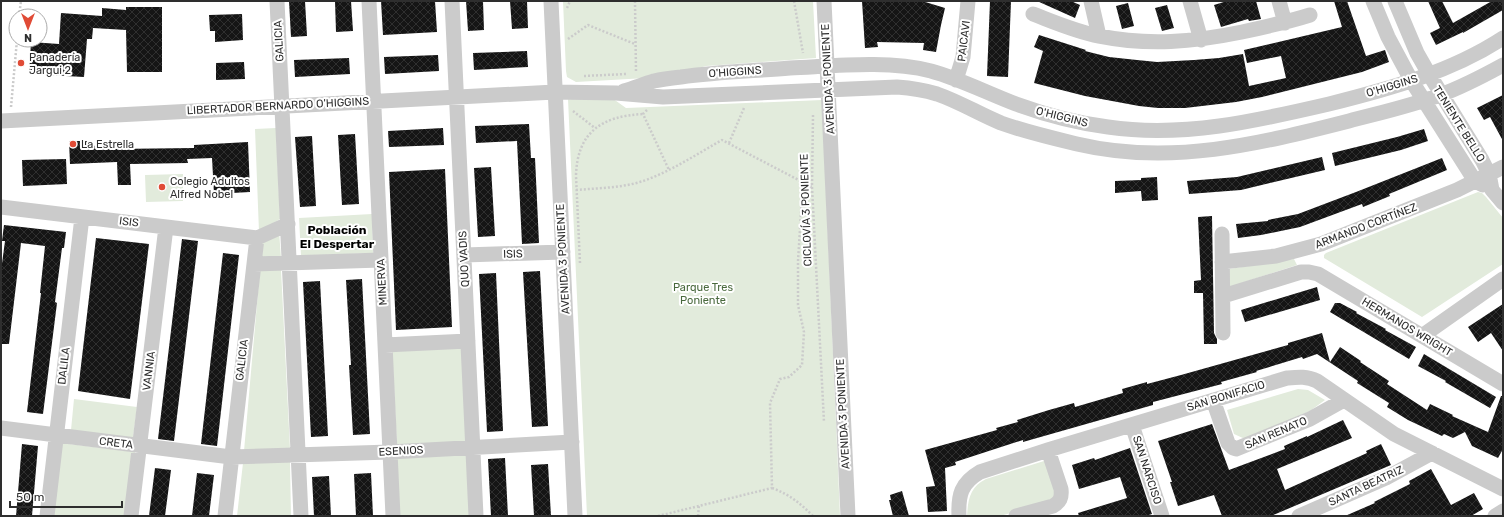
<svg xmlns="http://www.w3.org/2000/svg" width="1504" height="517" font-family="Rubik,sans-serif">
  <style>
    .green { fill: #e2ebdc }
    .building { fill: url(#building-cross-hatch) }
    .lines { fill: none; stroke-linecap: round; stroke-linejoin: round }
    .path { stroke: #cbcbcb; stroke-width: 2.5; stroke-dasharray: 2 2; stroke-linecap: butt }
    .minor { stroke: #cbcbcb; stroke-width: 15 }
    .poi-dot { fill: #e04b36; stroke: #fff; stroke-width: 1.5 }
    .labels { text-anchor: middle; dominant-baseline: central; stroke-width: 4; stroke-linejoin: round; paint-order: stroke }
    .street-label { font-size: 11px; fill: #2e2e2e; stroke: #fff }
    .poi-label { font-size: 11px; fill: #2e2e2e; stroke: #fff; text-anchor: start }
    .park-label { font-size: 11px; fill: #49693d; stroke: #fff }
    .neighbourhood-label { font-size: 12px; font-weight: bold; fill: #000; stroke: #fff }
  </style>
  <defs>
    <pattern id="building-cross-hatch" width="8" height="8" patternUnits="userSpaceOnUse"><rect width="8" height="8" fill="#151515"/><path d="M0 0l8 8M0 8l8-8" fill="none" stroke="#2f2f2f"/></pattern>
  </defs>
  <rect width="100%" height="100%" fill="#fff"/>
  <path class="green" d="M563 1H813L816 58 706 66 664 77 576 82 567 77 566 71Z
    M612 98 626 108 822 100 840 516H587L568 99Z
    M276 128 280 219 259 232 255 129Z
    M183 174V201L146 202 145 175Z
    M1478 192 1482 193 1486 197 1503 218V264L1422 317 1324 258V255L1326 253Z
    M372 214 373 253 301 256 299 218Z
    M279 231 281 258 260 259 262 239Z
    M1294 259 1297 265 1229 287V269Z
    M281 269 290 449 244 451 260 270Z
    M466 346 471 441 397 445 392 349Z
    M1298 389 1308 390 1325 400 1310 411 1245 439 1234 434 1227 410Z
    M74 399 137 407 133 438 71 430Z
    M61 443 135 452 127 516H53Z
    M467 452 470 516H394L391 456Z
    M1044 461 1050 467 1058 495 1051 502 1000 516H967C968 499 970 487 986 479Z
    M290 462 291 516H237L243 463Z"/>
  <path class="building" d="M289 1H305L307 36 291 37Z
    M335 1H351L353 31 336 32Z
    M381 1H435L437 32 383 35Z
    M466 1H483L484 30 468 31Z
    M510 1H527L528 28 512 29Z
    M862 1H922L945 8 941 25 936 52 923 50 924 43 877 42 878 47 865 48Z
    M990 1H1011L1008 77 987 76Z
    M1037 1H1071L1080 5 1075 18Z
    M1227 1H1256L1261 19 1249 21 1248 19 1221 27 1214 5Z
    M1334 1H1347L1366 56 1385 50 1389 62 1362 72 1262 97 1236 102 1185 108H1158L1139 106 1085 96 1034 83 1043 51 1034 47 1039 35 1086 50 1085 51 1109 57 1137 60 1157 62 1194 60 1219 58 1243 54 1249 86 1286 78 1281 56 1247 63 1244 50 1342 27Z
    M1428 1H1442L1453 23 1492 1H1503V10L1463 33V32L1436 45 1430 33 1440 28Z
    M1128 3 1134 26 1122 29 1116 6Z
    M1167 5 1174 28 1162 31 1155 8Z
    M126 7H162V72H127L126 30 93 28 92 39H87L84 77 29 74 31 42 59 44 61 13 102 16V8L126 10Z
    M242 14 243 40 215 42V31H210L209 15Z
    M527 51 528 67 474 70 473 53Z
    M438 55 439 71 385 74 384 57Z
    M349 58 350 74 295 77 294 60Z
    M244 62 245 79 216 80V63Z
    M1503 95V141L1490 117 1484 120 1477 108Z
    M529 124 531 158H535L539 243 522 244 517 141 476 143 475 126Z
    M443 128 444 145 389 147 388 131Z
    M1424 129 1428 141 1401 150 1335 166 1332 153 1397 137Z
    M355 134 359 204 342 205 338 135Z
    M312 136 316 206 300 207 295 137Z
    M69 141H87V146L113 145V149L194 148V145L248 142 250 192 214 194 212 158 187 159 188 163 130 164 131 185H118L117 162 70 164Z
    M1322 157 1325 170 1241 190 1189 194 1187 181 1237 177Z
    M1442 158 1447 170 1389 194 1390 196 1363 207 1362 204 1300 227 1261 235 1238 238 1236 224 1268 221V220L1298 214 1356 192Z
    M66 159 67 184 23 186 22 160Z
    M491 167 495 236 478 237 474 168Z
    M445 169 452 327 396 330 389 172Z
    M1157 177 1158 200 1142 201 1141 191 1115 193V181L1141 180V178Z
    M1212 216 1214 333 1217 339V344H1204L1203 293H1194V281L1201 280 1198 217Z
    M4 225 66 232 64 248H62L55 302 57 303 43 414 27 412 41 293H40L45 246 21 243 9 344H1V271L5 241H2Z
    M96 238 149 244 130 399 78 391Z
    M182 239 198 241 174 441 158 439Z
    M223 253 239 255 217 446 201 444Z
    M540 271 548 426 532 427 523 272Z
    M496 273 503 431 487 432 479 274Z
    M362 279 370 434 353 435 349 365H351L346 280Z
    M320 281 328 436 311 437 303 282Z
    M1317 287 1320 300 1245 322 1241 310Z
    M1335 303H1340L1357 312 1356 313 1386 329 1385 330 1416 347 1409 359 1330 312Z
    M1503 304V351L1491 333 1478 342 1468 327Z
    M1322 333 1330 362 1340 347 1361 361 1360 362 1389 381 1387 384 1427 410 1430 404 1453 415 1452 416 1488 432 1501 396H1503V449L1498 458 1472 446 1465 432 1453 438 1444 434 1442 436 1408 420 1387 407 1389 403 1357 383 1358 381 1317 354 1303 359 1302 357 1256 371 1257 372 1221 382 1222 384 1153 402V405L1023 442V440L955 462 956 465 945 468 947 511 928 512 926 487 935 486 925 450 997 430 996 428 1018 422 1017 420 1049 410 1074 403 1075 407 1123 393 1122 389 1147 382V384L1181 375 1288 345V343Z
    M1424 354 1496 397 1490 408 1445 382 1446 381 1418 366Z
    M1343 420 1352 438 1277 469 1285 490 1367 453 1366 451 1381 444 1391 465 1271 516H1222L1214 495 1178 506 1170 482H1172L1158 441 1212 424 1229 470 1285 449 1284 446 1307 436V437Z
    M22 444 38 446 32 516H16Z
    M1130 448 1152 514 1146 516H1079L1078 513 1127 498 1120 477 1079 489 1072 465 1094 458 1095 460Z
    M505 458 508 516H491L488 459Z
    M548 464 551 516H534L531 465Z
    M155 468 171 470 165 516H149Z
    M1431 469 1451 505 1474 493 1483 509 1471 516H1345L1375 503 1374 502 1410 484 1409 481Z
    M197 473 214 475 209 516H192Z
    M371 473 373 516H356L354 474Z
    M329 476 331 516H314L312 477Z
    M902 491 909 516H893L889 500H891L890 495Z"/>
  <g class="lines">
    <path class="path" d="M635 1 636 72
      M794 1 803 53
      M567 8 570 1
      M19 16 21 1
      M568 39 588 25 635 44
      M584 76 626 74
      M11 107 17 40
      M647 110 643 114 669 170
      M573 111 595 128
      M813 115 812 187 824 422
      M729 143 744 108
      M576 190C599 188 624 188 646 180 673 170 697 154 722 140L812 187
      M580 263 576 176C577 132 602 116 643 114
      M772 488C789 494 801 504 813 516
      M658 516 772 488 770 403 780 379 789 377 802 365 804 332 798 305V261L803 181
      M698 516 699 505"/>
    <path class="minor" d="M277 1 301 516
      M369 1 393 516
      M452 1 476 516
      M551 1 575 516
      M824 1 848 516
      M1091 1 1099 36
      M1190 1 1201 40
      M1279 1 1285 23
      M1373 1 1388 37 1411 80 1475 181 1483 185
      M1395 1 1417 53 1429 74 1482 160 1489 174 1492 190 1503 203
      M1033 14C1054 22 1077 32 1099 36 1149 46 1193 42 1242 32 1265 27 1288 22 1310 15
      M956 80 963 57 968 1
      M624 91C634 88 644 84 654 81 663 79 672 78 681 77 717 72 754 71 790 68 835 66 887 60 931 71 960 79 987 93 1016 104 1046 115 1077 123 1108 127 1183 138 1256 121 1329 104 1389 89 1451 72 1503 38
      M1 121 555 92 616 93 663 97 897 87C911 88 924 90 937 94 960 102 979 114 1001 123 1026 132 1052 138 1077 144 1170 166 1259 144 1349 121 1379 113 1411 106 1440 95 1462 87 1483 76 1503 65
      M1 207 257 238
      M1222 234 1223 333
      M257 238 288 224
      M464 255 563 252
      M1222 262 1276 256 1321 244 1457 190 1503 167
      M254 264 381 260
      M1223 296 1301 272H1309L1318 274 1503 384
      M1422 336 1503 279
      M385 345 468 341
      M1213 400 1228 443 1233 448 1236 449 1310 419 1344 400
      M1132 425 1162 516
      M1 428 231 457 390 452 572 442
      M47 516 82 217
      M131 516 166 227
      M225 516 257 238
      M959 516C958 495 961 483 980 472L1048 450 1287 378C1298 377 1307 376 1317 381L1394 434 1503 489
      M1016 516 1053 506C1060 502 1062 498 1061 489L1048 450
      M1299 516 1386 478 1432 453
      M1495 516 1503 511"/>
  </g>
  <g class="poi-dot">
    <circle cx="21" cy="63" r="4"/>
    <circle cx="73" cy="144" r="4"/>
    <circle cx="162" cy="187" r="4"/>
  </g>
  <g class="labels">
    <g class="street-label">
      <text transform="translate(279 41) rotate(-93)">GALICIA</text>
      <text transform="translate(964 41) rotate(-83)">PAICAVI</text>
      <text transform="translate(735 72) rotate(-4)">O'HIGGINS</text>
      <text transform="translate(828 79) rotate(-93)">AVENIDA 3 PONIENTE</text>
      <text transform="translate(1392 86) rotate(-17)">O'HIGGINS</text>
      <text transform="translate(278 106) rotate(-3)">LIBERTADOR BERNARDO O'HIGGINS</text>
      <text transform="translate(1062 117) rotate(14)">O'HIGGINS</text>
      <text transform="translate(1459 124) rotate(58)">TENIENTE BELLO</text>
      <text transform="translate(806 210) rotate(-92)">CICLOVÍA 3 PONIENTE</text>
      <text transform="translate(129 222) rotate(7)">ISIS</text>
      <text transform="translate(1366 226) rotate(-21)">ARMANDO CORTÍNEZ</text>
      <text transform="translate(513 254) rotate(-2)">ISIS</text>
      <text transform="translate(464 259) rotate(-93)">QUO VADIS</text>
      <text transform="translate(563 259) rotate(-93)">AVENIDA 3 PONIENTE</text>
      <text transform="translate(382 282) rotate(-93)">MINERVA</text>
      <text transform="translate(1407 327) rotate(31)">HERMANOS WRIGHT</text>
      <text transform="translate(242 360) rotate(-83)">GALICIA</text>
      <text transform="translate(64 366) rotate(-83)">DALILA</text>
      <text transform="translate(149 371) rotate(-83)">VANNIA</text>
      <text transform="translate(1226 396) rotate(-17)">SAN BONIFACIO</text>
      <text transform="translate(843 414) rotate(-93)">AVENIDA 3 PONIENTE</text>
      <text transform="translate(1276 433) rotate(-23)">SAN RENATO</text>
      <text transform="translate(116 443) rotate(7)">CRETA</text>
      <text transform="translate(401 451) rotate(-3)">ESENIOS</text>
      <text transform="translate(1147 470) rotate(72)">SAN NARCISO</text>
      <text transform="translate(1366 486) rotate(-25)">SANTA BEATRIZ</text>
    </g>
    <g class="poi-label">
      <text x="29" y="57">Panadería<tspan x="29" dy="13">Jargui 2</tspan></text>
      <text x="81" y="144">La Estrella</text>
      <text x="170" y="181">Colegio Adultos<tspan x="170" dy="13">Alfred Nobel</tspan></text>
    </g>
    <g class="park-label">
      <text x="703" y="287">Parque Tres<tspan x="703" dy="13">Poniente</tspan></text>
    </g>
    <g class="neighbourhood-label">
      <text x="337" y="230">Población<tspan x="337" dy="14">El Despertar</tspan></text>
    </g>
  </g>
  <rect width="1504" height="517" fill="none" stroke="#2e2e2e" stroke-width="4"/>
  <g transform="translate(28 28) rotate(180)"><circle r="19" fill="#ffffff" stroke="#ababab"/>
  <path d="M0-3L7 15L0 10L-7 15Z" fill="#e04b36"/>
  <text y="-6" font-size="11" font-weight="bold" text-anchor="middle" fill="#2e2e2e">N</text>
  </g>
  <path d="M10 501v6h112v-6" fill="none" stroke="#2e2e2e" stroke-width="2"/>
  <text x="16" y="501" font-size="12" fill="#2e2e2e" stroke="#ffffff" stroke-width="3" paint-order="stroke">50 m</text>
</svg>
